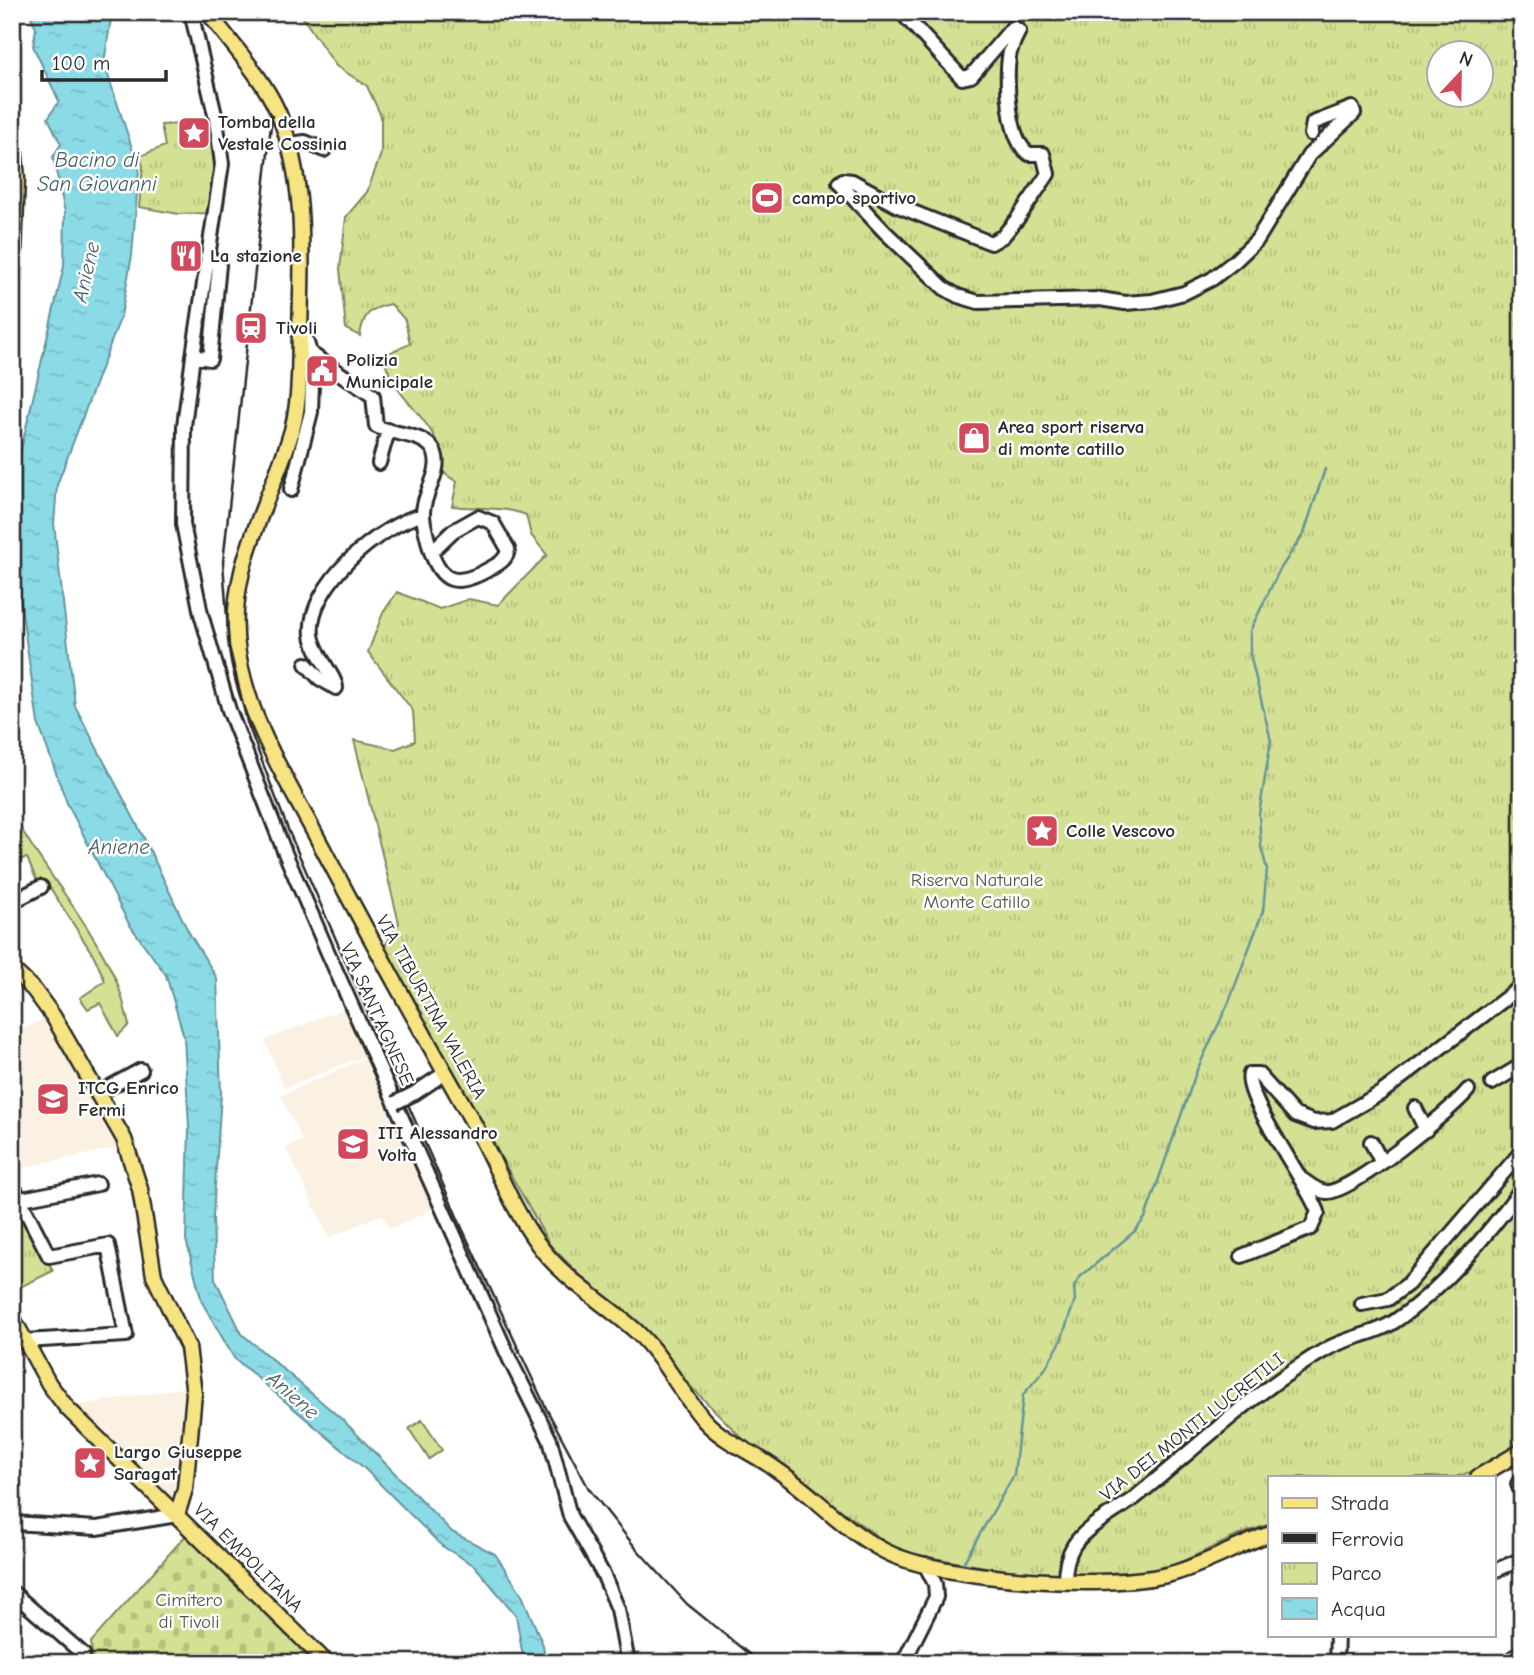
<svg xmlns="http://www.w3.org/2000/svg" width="1534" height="1675" font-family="'Comic Neue',sans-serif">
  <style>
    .built { fill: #faf1e3 }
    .green { fill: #d4e093; stroke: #80865f; stroke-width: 2 }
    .cemetery { fill: url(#cemetery-stones); stroke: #80865f; stroke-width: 2 }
    .park { fill: url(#park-tufts); stroke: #80865f; stroke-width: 2; fill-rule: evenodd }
    .water { fill: url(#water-ripples); stroke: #65959c; stroke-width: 2 }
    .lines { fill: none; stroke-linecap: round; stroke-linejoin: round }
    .stream { stroke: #65959c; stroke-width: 2.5 }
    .minor-casing { stroke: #2b2b2b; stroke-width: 18 }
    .major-casing { stroke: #2b2b2b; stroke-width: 19 }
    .minor { stroke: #fff; stroke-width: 12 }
    .major { stroke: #f6e381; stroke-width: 14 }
    .rail { stroke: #2b2b2b; stroke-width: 2.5 }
    .minor-bridge-casing { stroke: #2b2b2b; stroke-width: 18; stroke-linecap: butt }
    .minor-bridge { stroke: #fff; stroke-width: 12 }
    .labels { text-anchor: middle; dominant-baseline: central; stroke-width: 5; stroke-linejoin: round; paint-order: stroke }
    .poi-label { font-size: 19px; font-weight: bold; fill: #2b2b2b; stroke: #fff; text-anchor: start }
    .park-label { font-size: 19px; fill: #555845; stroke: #fff }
    .street-label { font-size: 19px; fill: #2b2b2b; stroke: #fff }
    .water-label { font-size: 21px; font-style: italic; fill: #486063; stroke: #fff }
  </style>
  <defs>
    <pattern id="cemetery-stones" width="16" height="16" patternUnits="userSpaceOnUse" patternTransform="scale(1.75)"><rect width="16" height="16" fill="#d4e093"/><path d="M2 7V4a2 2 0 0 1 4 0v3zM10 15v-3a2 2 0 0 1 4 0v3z" fill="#b6c07f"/></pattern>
    <pattern id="park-tufts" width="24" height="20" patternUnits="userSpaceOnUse" patternTransform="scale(1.75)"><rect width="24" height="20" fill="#d4e093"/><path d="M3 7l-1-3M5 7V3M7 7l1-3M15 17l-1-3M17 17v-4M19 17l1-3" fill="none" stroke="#b6c07f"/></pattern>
    <pattern id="water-ripples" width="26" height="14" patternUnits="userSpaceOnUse" patternTransform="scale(1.75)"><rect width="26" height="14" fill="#8bdbe7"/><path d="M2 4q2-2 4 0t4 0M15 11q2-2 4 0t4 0" fill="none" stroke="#78bcc6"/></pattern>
  </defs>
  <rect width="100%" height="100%" fill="#fff"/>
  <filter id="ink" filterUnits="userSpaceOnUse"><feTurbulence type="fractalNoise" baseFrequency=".0143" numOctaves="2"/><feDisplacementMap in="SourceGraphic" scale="14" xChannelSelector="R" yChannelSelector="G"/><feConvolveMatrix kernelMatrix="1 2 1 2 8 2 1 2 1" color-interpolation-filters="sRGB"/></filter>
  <g filter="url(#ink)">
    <path class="built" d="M347 1007 367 1055 284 1088 265 1040Z
      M47 1017 84 1089 103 1109 122 1147 12 1170V1035Z
      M370 1055 440 1206 390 1229 382 1214 329 1238 286 1148 302 1140 281 1096Z
      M187 1387 180 1496 169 1503 73 1406Z"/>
    <path class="green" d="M12 813C43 870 88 919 115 978 122 993 125 1010 129 1025L118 1036 100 1003 88 1009 80 998 105 981 95 958 47 883 37 881 27 858 13 861Z
      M422 1420 442 1450 429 1459 409 1429Z"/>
    <path class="cemetery" d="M186 1535 316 1663H85L92 1656 91 1642Z"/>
    <path class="park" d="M299 12H1522V1440L1490 1466 1455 1477H1270V1524L1239 1535 1164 1570 1106 1575 1020 1573 899 1552 743 1439 550 1245 384 947 399 923 354 740 395 749 415 741 413 711 368 652 383 613 397 592 440 609 469 599 498 605 547 555 531 535 526 515C502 506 478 509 452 506L457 482 445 474C441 462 439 447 434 436 419 408 389 391 384 355L410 344 405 320 391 304C370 308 363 314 360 336L346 329 340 269 346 217 367 192 381 154V116L367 86 336 66ZM1440 52H1482V94H1440Z
      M211 122 217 168 209 213 179 214 139 207 143 166 140 156 165 146 161 125Z
      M12 1192 53 1271 12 1291Z"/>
    <path class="water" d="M29 12H112L104 63 139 169 132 255 121 316 57 485 54 524 75 706 143 836 188 931 217 978 221 1094 213 1216 215 1279 242 1334 345 1422 452 1532 495 1554 521 1593 543 1645 546 1663H524L516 1615 475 1566 442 1546 364 1468 234 1358 202 1302 186 1240 189 1127 184 1037 166 975 129 924 67 803 38 723 12 544 14 479 64 266 65 212 53 157 61 144 48 118 59 101 33 46 36 28Z"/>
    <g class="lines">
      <path class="stream" d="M1300 12 1341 20 1404 12
        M962 1565 1014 1475 1023 1395 1045 1369 1060 1343 1075 1300 1074 1287 1080 1277 1135 1231 1145 1218 1197 1070 1229 1002 1263 911 1267 869 1261 847 1259 814 1271 741 1250 654V631L1279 571 1304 533 1325 469"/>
      <defs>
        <path id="minor" d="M191 12 216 119 222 164 193 356 210 359 219 265 207 256
          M901 12 962 78 971 76 1013 27 1019 31C1015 39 1010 48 1009 57 1006 81 1008 140 1029 154H1043L1048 174 1018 218 1003 236 991 243 898 206 852 181 843 180 839 183 885 232 944 288 958 296 978 302 1100 299 1125 303 1152 301 1184 293 1212 279 1235 261 1257 240 1309 155 1354 113 1352 108 1313 123 1311 134
          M289 144 305 142 324 150
          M304 332 310 353 373 396 376 426C392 435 425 433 434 451 444 471 422 494 423 514 423 524 427 535 429 545 440 585 457 588 491 568 500 563 507 559 508 549L493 523 478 517 453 531 431 552
          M193 356 184 426 183 524 201 614 229 710 285 853 329 955 510 1360 550 1440 570 1516 604 1576 618 1609 628 1663
          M379 463 388 431
          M291 490 311 412 313 355
          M306 664 319 678 336 688C336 677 315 655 312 635 306 587 380 524 423 515
          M12 902 41 887
          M1492 1083 1522 1065
          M415 1093 445 1073
          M97 1094 141 1070
          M1415 1108 1426 1130
          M1371 1142 1381 1161
          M1303 1180C1310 1185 1318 1192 1327 1192 1352 1192 1451 1111 1468 1090
          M12 1184 49 1256 108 1245 126 1335 25 1341
          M22 1199 98 1184
          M1242 1256 1311 1228 1318 1212C1308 1183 1242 1095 1250 1074H1258L1295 1115 1314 1122 1332 1121 1381 1093 1522 986
          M1362 1304 1388 1299 1408 1284 1522 1151
          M1522 1478 1518 1484 1522 1493
          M12 1523 97 1528 177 1515
          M1494 1571 1522 1559
          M1065 1581C1065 1568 1067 1556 1074 1545 1088 1524 1117 1512 1137 1496 1198 1446 1256 1390 1325 1350 1348 1336 1377 1335 1398 1319 1443 1288 1490 1232 1522 1188
          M12 1592 83 1654 74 1663
          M903 1663 936 1597 935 1584 925 1564
          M1336 1663 1337 1635
          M1519 1663 1522 1660"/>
        <path id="major" d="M208 12C231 44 262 76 278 112 307 182 302 256 300 330 299 367 301 405 289 440 266 510 225 576 238 653 249 722 289 784 321 845 369 936 419 1027 470 1117 494 1158 510 1206 538 1244 563 1279 605 1303 637 1332 664 1358 680 1392 704 1420 725 1443 753 1452 777 1470 816 1496 849 1536 893 1555 953 1580 1103 1590 1167 1575 1203 1566 1235 1546 1270 1534
          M12 125 17 178 12 303
          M12 969 34 990 53 1016 124 1139 140 1189 154 1276 188 1347 194 1394 185 1489 177 1515
          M12 1317 49 1384 67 1408 327 1663
          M1478 1477 1522 1451"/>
      </defs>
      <use href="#minor" class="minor-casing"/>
      <use href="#major" class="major-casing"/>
      <use href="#minor" class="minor"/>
      <use href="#major" class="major"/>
      <path class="rail" d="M272 116 223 562 229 646 247 722 289 832 462 1228 546 1408 589 1489 635 1547 687 1604 760 1663
        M1494 1663 1522 1641"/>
      <defs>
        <path id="minor-bridge" d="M395 1103 415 1093"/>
      </defs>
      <use href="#minor-bridge" class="minor-bridge-casing"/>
      <use href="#minor-bridge" class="minor-bridge"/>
    </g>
  </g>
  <defs>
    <symbol id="sight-square" viewBox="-11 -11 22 22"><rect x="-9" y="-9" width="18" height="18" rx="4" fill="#d1495b" stroke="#fff"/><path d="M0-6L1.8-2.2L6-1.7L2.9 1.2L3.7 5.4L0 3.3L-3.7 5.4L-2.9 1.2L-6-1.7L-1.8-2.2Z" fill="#fff"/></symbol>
    <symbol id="stadium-square" viewBox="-11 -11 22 22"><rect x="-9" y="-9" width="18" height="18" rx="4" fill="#d1495b" stroke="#fff"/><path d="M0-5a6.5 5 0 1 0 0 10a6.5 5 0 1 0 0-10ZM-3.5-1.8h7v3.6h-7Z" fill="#fff"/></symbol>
    <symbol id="restaurant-square" viewBox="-11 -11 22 22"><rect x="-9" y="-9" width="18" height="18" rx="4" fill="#d1495b" stroke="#fff"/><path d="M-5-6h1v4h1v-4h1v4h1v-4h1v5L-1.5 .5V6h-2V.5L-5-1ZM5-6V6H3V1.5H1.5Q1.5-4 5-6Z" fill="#fff"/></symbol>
    <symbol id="station-square" viewBox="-11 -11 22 22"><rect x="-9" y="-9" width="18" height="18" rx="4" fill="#d1495b" stroke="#fff"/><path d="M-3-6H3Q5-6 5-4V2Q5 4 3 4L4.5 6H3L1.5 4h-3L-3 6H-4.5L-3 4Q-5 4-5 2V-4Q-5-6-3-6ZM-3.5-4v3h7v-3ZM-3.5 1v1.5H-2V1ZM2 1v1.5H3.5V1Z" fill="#fff"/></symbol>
    <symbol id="civic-square" viewBox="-11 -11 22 22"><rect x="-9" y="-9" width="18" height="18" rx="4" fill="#d1495b" stroke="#fff"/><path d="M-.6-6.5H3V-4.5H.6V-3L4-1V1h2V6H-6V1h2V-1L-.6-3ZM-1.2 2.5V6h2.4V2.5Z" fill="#fff"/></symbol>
    <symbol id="shop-square" viewBox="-11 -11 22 22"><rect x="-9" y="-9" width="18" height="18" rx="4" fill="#d1495b" stroke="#fff"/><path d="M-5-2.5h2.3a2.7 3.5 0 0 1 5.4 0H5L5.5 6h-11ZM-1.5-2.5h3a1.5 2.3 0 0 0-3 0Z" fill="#fff"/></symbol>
    <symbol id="school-square" viewBox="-11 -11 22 22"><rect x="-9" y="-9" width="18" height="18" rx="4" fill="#d1495b" stroke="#fff"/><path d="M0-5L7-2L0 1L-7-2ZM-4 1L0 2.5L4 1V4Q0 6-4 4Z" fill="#fff"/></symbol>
  </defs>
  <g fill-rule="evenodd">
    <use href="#sight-square" x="175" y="114" width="38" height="38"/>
    <use href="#stadium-square" x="748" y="179" width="38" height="38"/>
    <use href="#restaurant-square" x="167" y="237" width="38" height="38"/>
    <use href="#station-square" x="232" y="309" width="38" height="38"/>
    <use href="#civic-square" x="303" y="352" width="38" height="38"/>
    <use href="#shop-square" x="955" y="419" width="38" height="38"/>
    <use href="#sight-square" x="1023" y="812" width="38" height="38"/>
    <use href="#school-square" x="34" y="1080" width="38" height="38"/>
    <use href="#school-square" x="334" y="1125" width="38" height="38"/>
    <use href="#sight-square" x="71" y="1444" width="38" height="38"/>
  </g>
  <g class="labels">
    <g class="poi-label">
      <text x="218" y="122">Tomba della<tspan x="218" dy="22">Vestale Cossinia</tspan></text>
      <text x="792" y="198">campo sportivo</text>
      <text x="210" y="256">La stazione</text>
      <text x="276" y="328">Tivoli</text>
      <text x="346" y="360">Polizia<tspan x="346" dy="22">Municipale</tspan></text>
      <text x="998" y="427">Area sport riserva<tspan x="998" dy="22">di monte catillo</tspan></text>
      <text x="1066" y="831">Colle Vescovo</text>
      <text x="78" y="1088">ITCG Enrico<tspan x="78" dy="22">Fermi</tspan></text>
      <text x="378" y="1133">ITI Alessandro<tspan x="378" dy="22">Volta</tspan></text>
      <text x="114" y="1452">Largo Giuseppe<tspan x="114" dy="22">Saragat</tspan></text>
    </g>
    <g class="park-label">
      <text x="977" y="880">Riserva Naturale<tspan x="977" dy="22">Monte Catillo</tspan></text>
      <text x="189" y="1600">Cimitero<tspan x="189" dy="22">di Tivoli</tspan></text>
    </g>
    <g class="street-label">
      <text transform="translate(431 1007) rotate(61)">VIA TIBURTINA VALERIA</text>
      <text transform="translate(377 1014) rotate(66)">VIA SANT'AGNESE</text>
      <text transform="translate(1192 1427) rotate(-38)">VIA DEI MONTI LUCRETILI</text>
      <text transform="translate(248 1558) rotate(45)">VIA EMPOLITANA</text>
    </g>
    <g class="water-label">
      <text x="97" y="160">Bacino di<tspan x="97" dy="24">San Giovanni</tspan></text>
      <text transform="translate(86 272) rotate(-77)">Aniene</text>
      <text x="119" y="847">Aniene</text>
      <text transform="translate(293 1395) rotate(41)">Aniene</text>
    </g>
  </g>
  <rect width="1534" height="1675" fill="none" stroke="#fff" stroke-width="42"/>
  <rect x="21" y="21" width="1492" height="1633" fill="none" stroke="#2b2b2b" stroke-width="2.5" filter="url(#ink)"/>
  <rect x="1268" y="1476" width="228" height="161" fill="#ffffff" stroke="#aaaaaa" stroke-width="2"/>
  <rect x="1282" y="1498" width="35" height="10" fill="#f6e381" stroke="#aaaaaa" stroke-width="2"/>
  <text x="1331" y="1510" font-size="21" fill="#2b2b2b">Strada</text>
  <rect x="1282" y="1533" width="35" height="10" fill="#2b2b2b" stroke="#aaaaaa" stroke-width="2"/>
  <text x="1331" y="1546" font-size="21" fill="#2b2b2b">Ferrovia</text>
  <rect x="1282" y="1563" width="35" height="21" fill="url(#park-tufts)" stroke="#aaaaaa" stroke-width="2"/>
  <text x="1331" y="1580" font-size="21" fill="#2b2b2b">Parco</text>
  <rect x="1282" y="1598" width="35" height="21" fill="url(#water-ripples)" stroke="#aaaaaa" stroke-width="2"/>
  <text x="1331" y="1616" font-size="21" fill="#2b2b2b">Acqua</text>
  <g transform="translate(1460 74) rotate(22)"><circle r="33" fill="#ffffff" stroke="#aaaaaa" stroke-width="2"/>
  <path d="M0-5L12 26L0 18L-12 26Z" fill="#d1495b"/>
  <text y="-10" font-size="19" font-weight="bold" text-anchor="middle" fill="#2b2b2b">N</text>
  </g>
  <path d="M42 70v10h124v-10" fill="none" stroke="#2b2b2b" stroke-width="3.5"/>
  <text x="52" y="70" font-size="21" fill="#2b2b2b" stroke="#ffffff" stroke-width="5" paint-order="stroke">100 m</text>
</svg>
